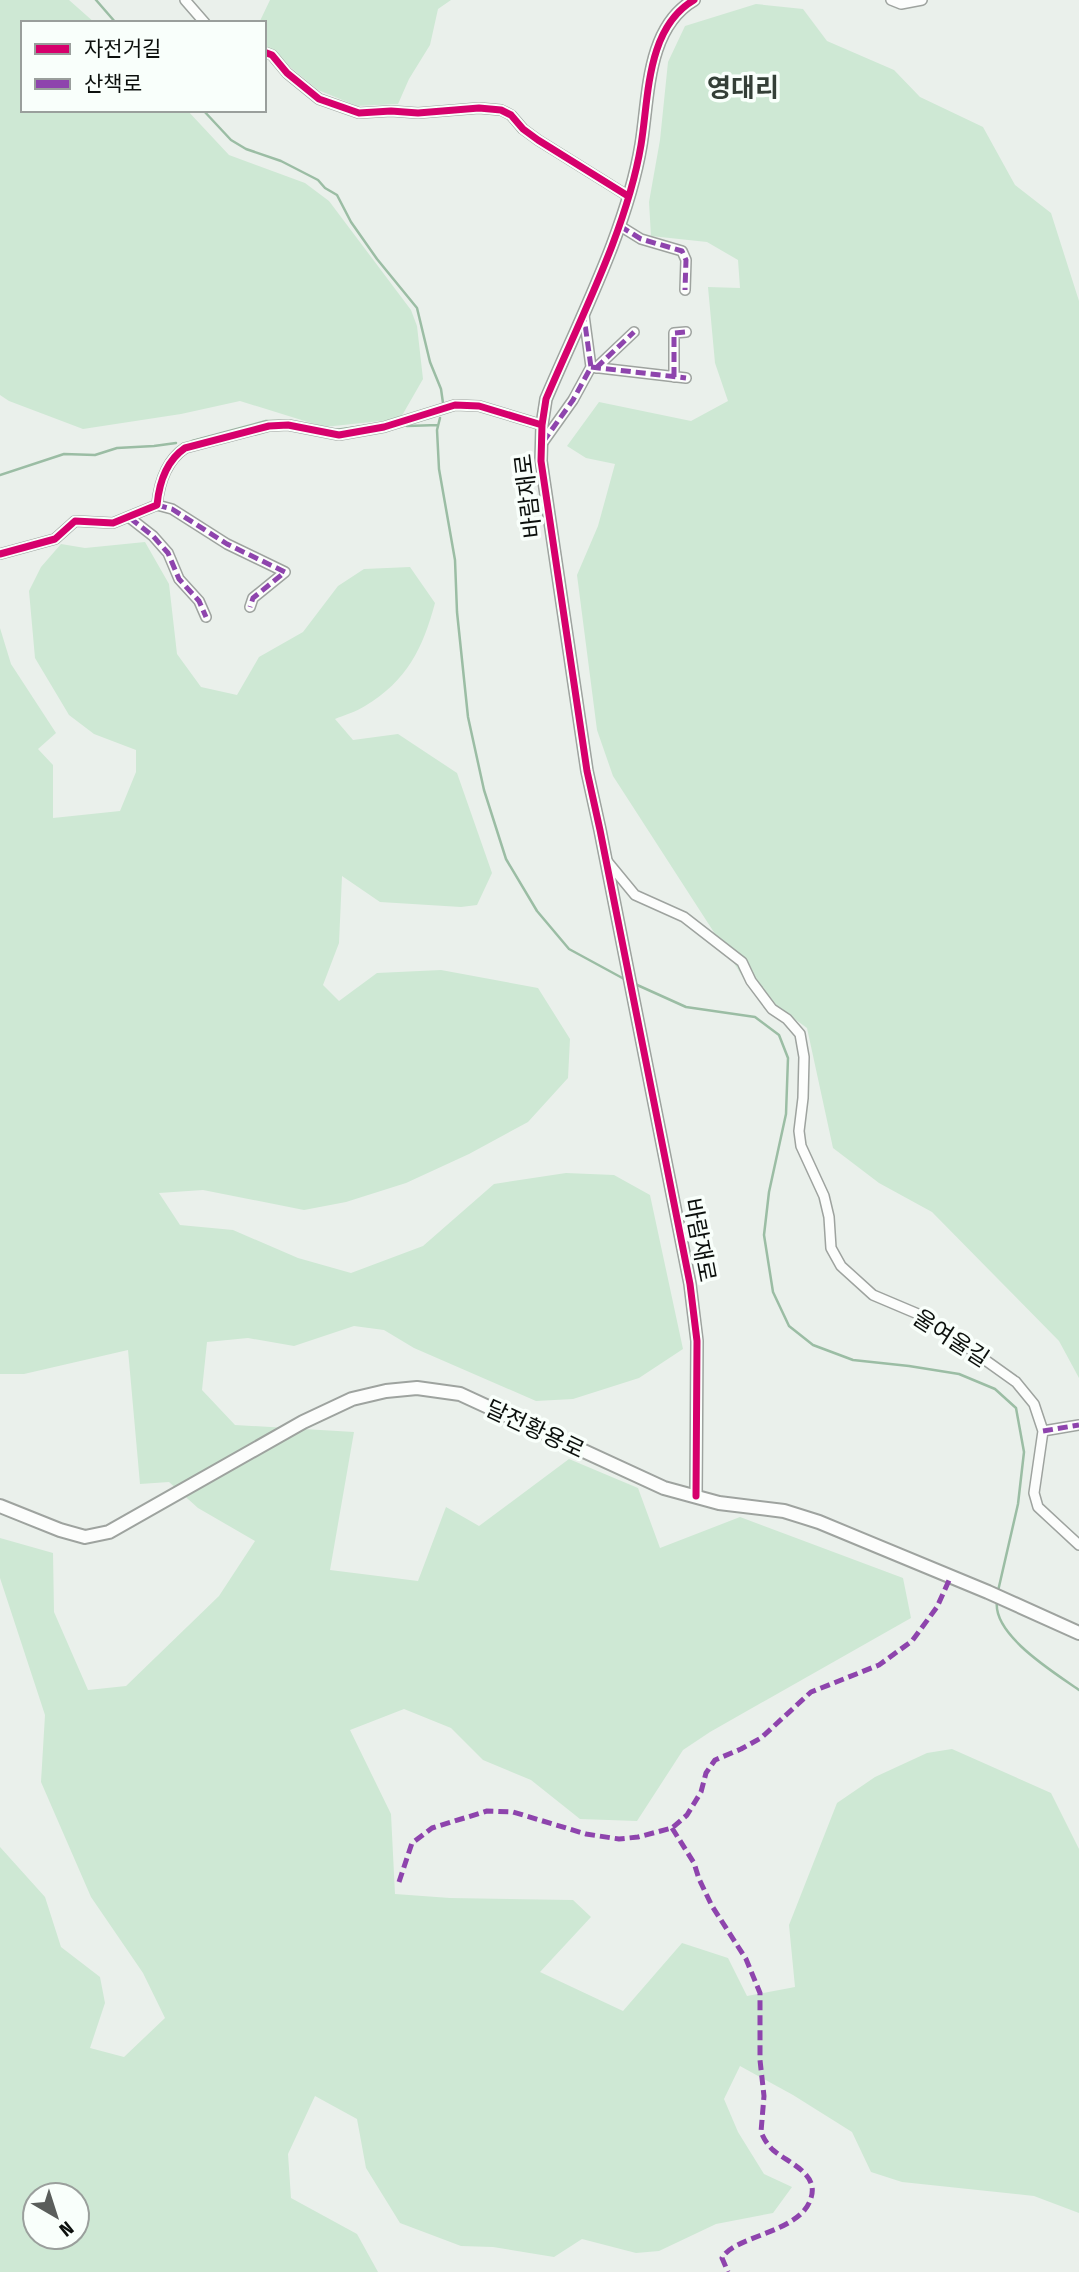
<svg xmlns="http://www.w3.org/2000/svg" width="1079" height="2272" font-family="'Fira Sans Condensed','Noto Sans KR',sans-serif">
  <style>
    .green { fill: #cee8d4; fill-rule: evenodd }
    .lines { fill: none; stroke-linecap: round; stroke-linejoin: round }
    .stream { stroke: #9bbda4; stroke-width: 2.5 }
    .minor-casing { stroke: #9ea39f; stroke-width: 12 }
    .tertiary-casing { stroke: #9ea39f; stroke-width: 14 }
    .secondary-casing { stroke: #9ea39f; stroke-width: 16 }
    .minor { stroke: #fcfdfc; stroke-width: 9 }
    .tertiary { stroke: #fcfdfc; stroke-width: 10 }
    .secondary { stroke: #fcfdfc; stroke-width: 12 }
    .quiet { stroke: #8e44ad; stroke-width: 5; stroke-dasharray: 10 5; stroke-linecap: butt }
    .cycleway-casing { stroke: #f9fffb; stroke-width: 11 }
    .cycleway { stroke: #d6006c; stroke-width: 7 }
    .labels { text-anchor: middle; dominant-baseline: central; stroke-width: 7; stroke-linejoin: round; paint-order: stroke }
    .street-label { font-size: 23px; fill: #0c100d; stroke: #f9fffb }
    .quarter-label { font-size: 26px; font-weight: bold; fill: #343f37; stroke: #f9fffb }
  </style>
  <rect width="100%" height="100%" fill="#eaf0eb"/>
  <path class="green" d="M0 0H69L95 23H23V110H187L229 155 305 183 329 201 411 310 417 326 423 379 400 419 324 427 240 401 181 414 83 429 9 401 0 395Z
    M270 0H451L438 9 430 45 409 79 398 104 357 106 318 90 267 48 264 40V23H259Z
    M756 4 803 9 827 41 894 70 920 97 983 127 1015 185 1051 213 1079 301V1378L1059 1341 932 1212 879 1183 833 1148 807 1028 748 985 613 776 597 730 577 575 598 526 615 464 586 458 567 446 599 402 691 421 728 401 715 363 708 287 740 288 738 260 707 242 651 236 649 202 660 140 668 62 685 26Z
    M145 542 169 584 177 654 201 687 237 695 259 657 303 632 338 586 364 569 410 567 435 603C423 648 407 681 365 706 356 712 344 715 335 719L353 740 398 734 457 773 492 873 477 905 461 907 380 902 342 876 339 943 323 985 339 1001 377 973 441 970 538 988 570 1039 568 1078 528 1122 469 1154 406 1183 346 1202 304 1210 203 1190 159 1193 180 1225 233 1230 298 1258 351 1273 423 1246 494 1184 566 1173 614 1175 650 1195 683 1349 639 1378 573 1399 536 1401 414 1348 384 1330 354 1326 294 1346 248 1338 207 1342 202 1390 235 1425 354 1432 330 1570 418 1581 446 1507 479 1526 569 1459 638 1488 660 1548 740 1517 903 1578 911 1618 710 1732 683 1750 637 1821 580 1819 531 1780 483 1760 451 1728 404 1709 350 1730 391 1814 395 1894 450 1898 573 1900 591 1917 540 1972 623 2011 682 1943 728 1958 747 1996 795 1987 789 1925 837 1803 875 1777 927 1753 952 1749 1051 1793 1079 1849V2213L1034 2196 902 2182 871 2172 852 2132 793 2095 740 2066 724 2099 738 2132 764 2174 792 2187 773 2213 716 2224 659 2251 636 2253 582 2239 554 2257 493 2247 461 2246 400 2223 366 2168 357 2119 315 2096 288 2154 291 2198 357 2234 378 2272H0V1847L45 1897 61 1947 100 1977 105 2003 90 2048 124 2057 165 2018 143 1973 91 1897 41 1782 45 1715 0 1578V1538L53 1553 54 1612 88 1690 126 1686 219 1596 255 1541 198 1508 169 1482 140 1484 128 1350 24 1374H0V628L11 664 56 733 38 749 53 765V818L120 811 136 772V750L94 734 69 715 35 658 29 591 41 567 61 544 85 548ZM35 2195H77V2237H35Z"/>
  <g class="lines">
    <path class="stream" d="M96 0 116 23
      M203 110 231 140 246 149 281 161 318 180 325 188 337 195 351 222 377 259 417 308 430 362 441 389 443 403
      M440 418 437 430 439 469 455 560 457 612 468 717 484 790 506 859 537 911 569 949 626 980
      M407 426 438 425
      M335 430 364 426
      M192 441 266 421H281
      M0 475 64 454 95 455 117 448 154 446 176 443
      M635 984 686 1007 755 1017 779 1035 788 1058 786 1114 769 1192 764 1235 773 1292 789 1326 813 1345 853 1360 909 1366 959 1374 995 1389 1016 1408 1024 1452 1018 1504 998 1591
      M997 1601C992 1635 1055 1673 1079 1690"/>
    <defs>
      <path id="minor" d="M185 0 205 23
        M891 0 901 4 922 0
        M264 52 272 55 287 73 319 99 359 113 391 111 418 113 479 108 501 110 511 115 523 129 538 140 628 196
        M620 226 641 239 682 251 686 260 685 290
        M591 367 686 378
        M596 368 634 332
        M674 377V333L686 332
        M541 445 573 400 591 367 584 315
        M157 505 172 509 227 544 285 572 253 598 250 607
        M130 518 153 536 168 553 179 579 199 601 206 617
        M0 554 55 539 75 521 113 523 157 505C159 484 166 461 185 448L269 426 288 425 339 435 384 427 455 405 479 406 542 425
        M607 861 635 895 684 917 742 962 751 981 772 1009 787 1019 800 1034 804 1057 803 1098 799 1131 801 1146 824 1196 829 1217 831 1248 841 1266 873 1295 925 1317 1016 1382 1034 1404 1043 1431 1034 1493 1038 1507 1079 1545
        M1043 1431 1079 1425"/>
      <path id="tertiary" d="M694 0C646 28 649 97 641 145 627 229 580 319 546 399L542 425 541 461 587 771 600 830 690 1284 697 1341 696 1496"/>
      <path id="secondary" d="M0 1506 60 1530 85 1537 109 1532 303 1422 352 1399 386 1391 417 1388 460 1394 664 1488 719 1503 784 1511 819 1522 988 1592 1079 1633"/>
    </defs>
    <use href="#minor" class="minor-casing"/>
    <use href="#tertiary" class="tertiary-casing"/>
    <use href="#secondary" class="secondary-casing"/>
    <use href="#minor" class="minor"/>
    <use href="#tertiary" class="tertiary"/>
    <use href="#secondary" class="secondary"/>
    <path class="quiet" d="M620 226 641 239 682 251 686 260 685 290
      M591 367 686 378
      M596 368 634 332
      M674 377V333L686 332
      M543 442 573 400 591 367 584 317
      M157 505 172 509 227 544 285 572 253 598 250 607
      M130 518 153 536 168 553 179 579 199 601 206 617
      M1043 1431 1079 1425
      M672 1828 694 1863 699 1879 712 1906 746 1959 760 1993V2060L764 2096 761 2132C764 2139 767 2144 773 2150 788 2163 819 2173 811 2198 801 2233 735 2235 722 2258L728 2272
      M399 1882 412 1843 432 1828 487 1811 513 1812 586 1834 619 1839 638 1837 672 1828 687 1815 701 1792 706 1773 715 1760 741 1749 761 1738 811 1692 879 1665 912 1641 937 1607 951 1576"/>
    <defs>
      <path id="cycleway" d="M694 0C646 28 649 97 641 145 627 229 580 319 546 399L542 425 541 461 587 771 600 830 690 1284 697 1341 696 1496
        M264 52 272 55 287 73 319 99 359 113 391 111 418 113 479 108 501 110 511 115 523 129 538 140 628 196
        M0 554 55 539 75 521 113 523 157 505C159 484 166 461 185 448L269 426 288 425 339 435 384 427 455 405 479 406 542 425"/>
    </defs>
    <use href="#cycleway" class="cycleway-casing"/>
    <use href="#cycleway" class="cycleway"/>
  </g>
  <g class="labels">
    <g class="street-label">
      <text transform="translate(528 496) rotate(-97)">바람재로</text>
      <text transform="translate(700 1240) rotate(79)">바람재로</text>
      <text transform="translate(951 1338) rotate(33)">울여울길</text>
      <text transform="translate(535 1429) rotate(25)">달전황용로</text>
    </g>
    <g class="quarter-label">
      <text x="743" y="88">영대리</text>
    </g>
  </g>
  <rect x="21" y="21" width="245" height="91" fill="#f9fffb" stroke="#9a9f9c" stroke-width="2"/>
  <rect x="35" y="44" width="35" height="10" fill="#d6006c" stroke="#9a9f9c" stroke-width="2"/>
  <text x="84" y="56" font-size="21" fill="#0c100d">자전거길</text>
  <rect x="35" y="79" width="35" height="10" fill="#8e44ad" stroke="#9a9f9c" stroke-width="2"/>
  <text x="84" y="91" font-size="21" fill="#0c100d">산책로</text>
  <g transform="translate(56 2216) rotate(141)"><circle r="33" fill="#f9fffb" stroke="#9a9f9c" stroke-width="2"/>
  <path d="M0-5L12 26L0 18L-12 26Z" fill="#5a5e5b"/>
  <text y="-10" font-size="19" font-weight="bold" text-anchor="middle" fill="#0c100d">N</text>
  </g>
</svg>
